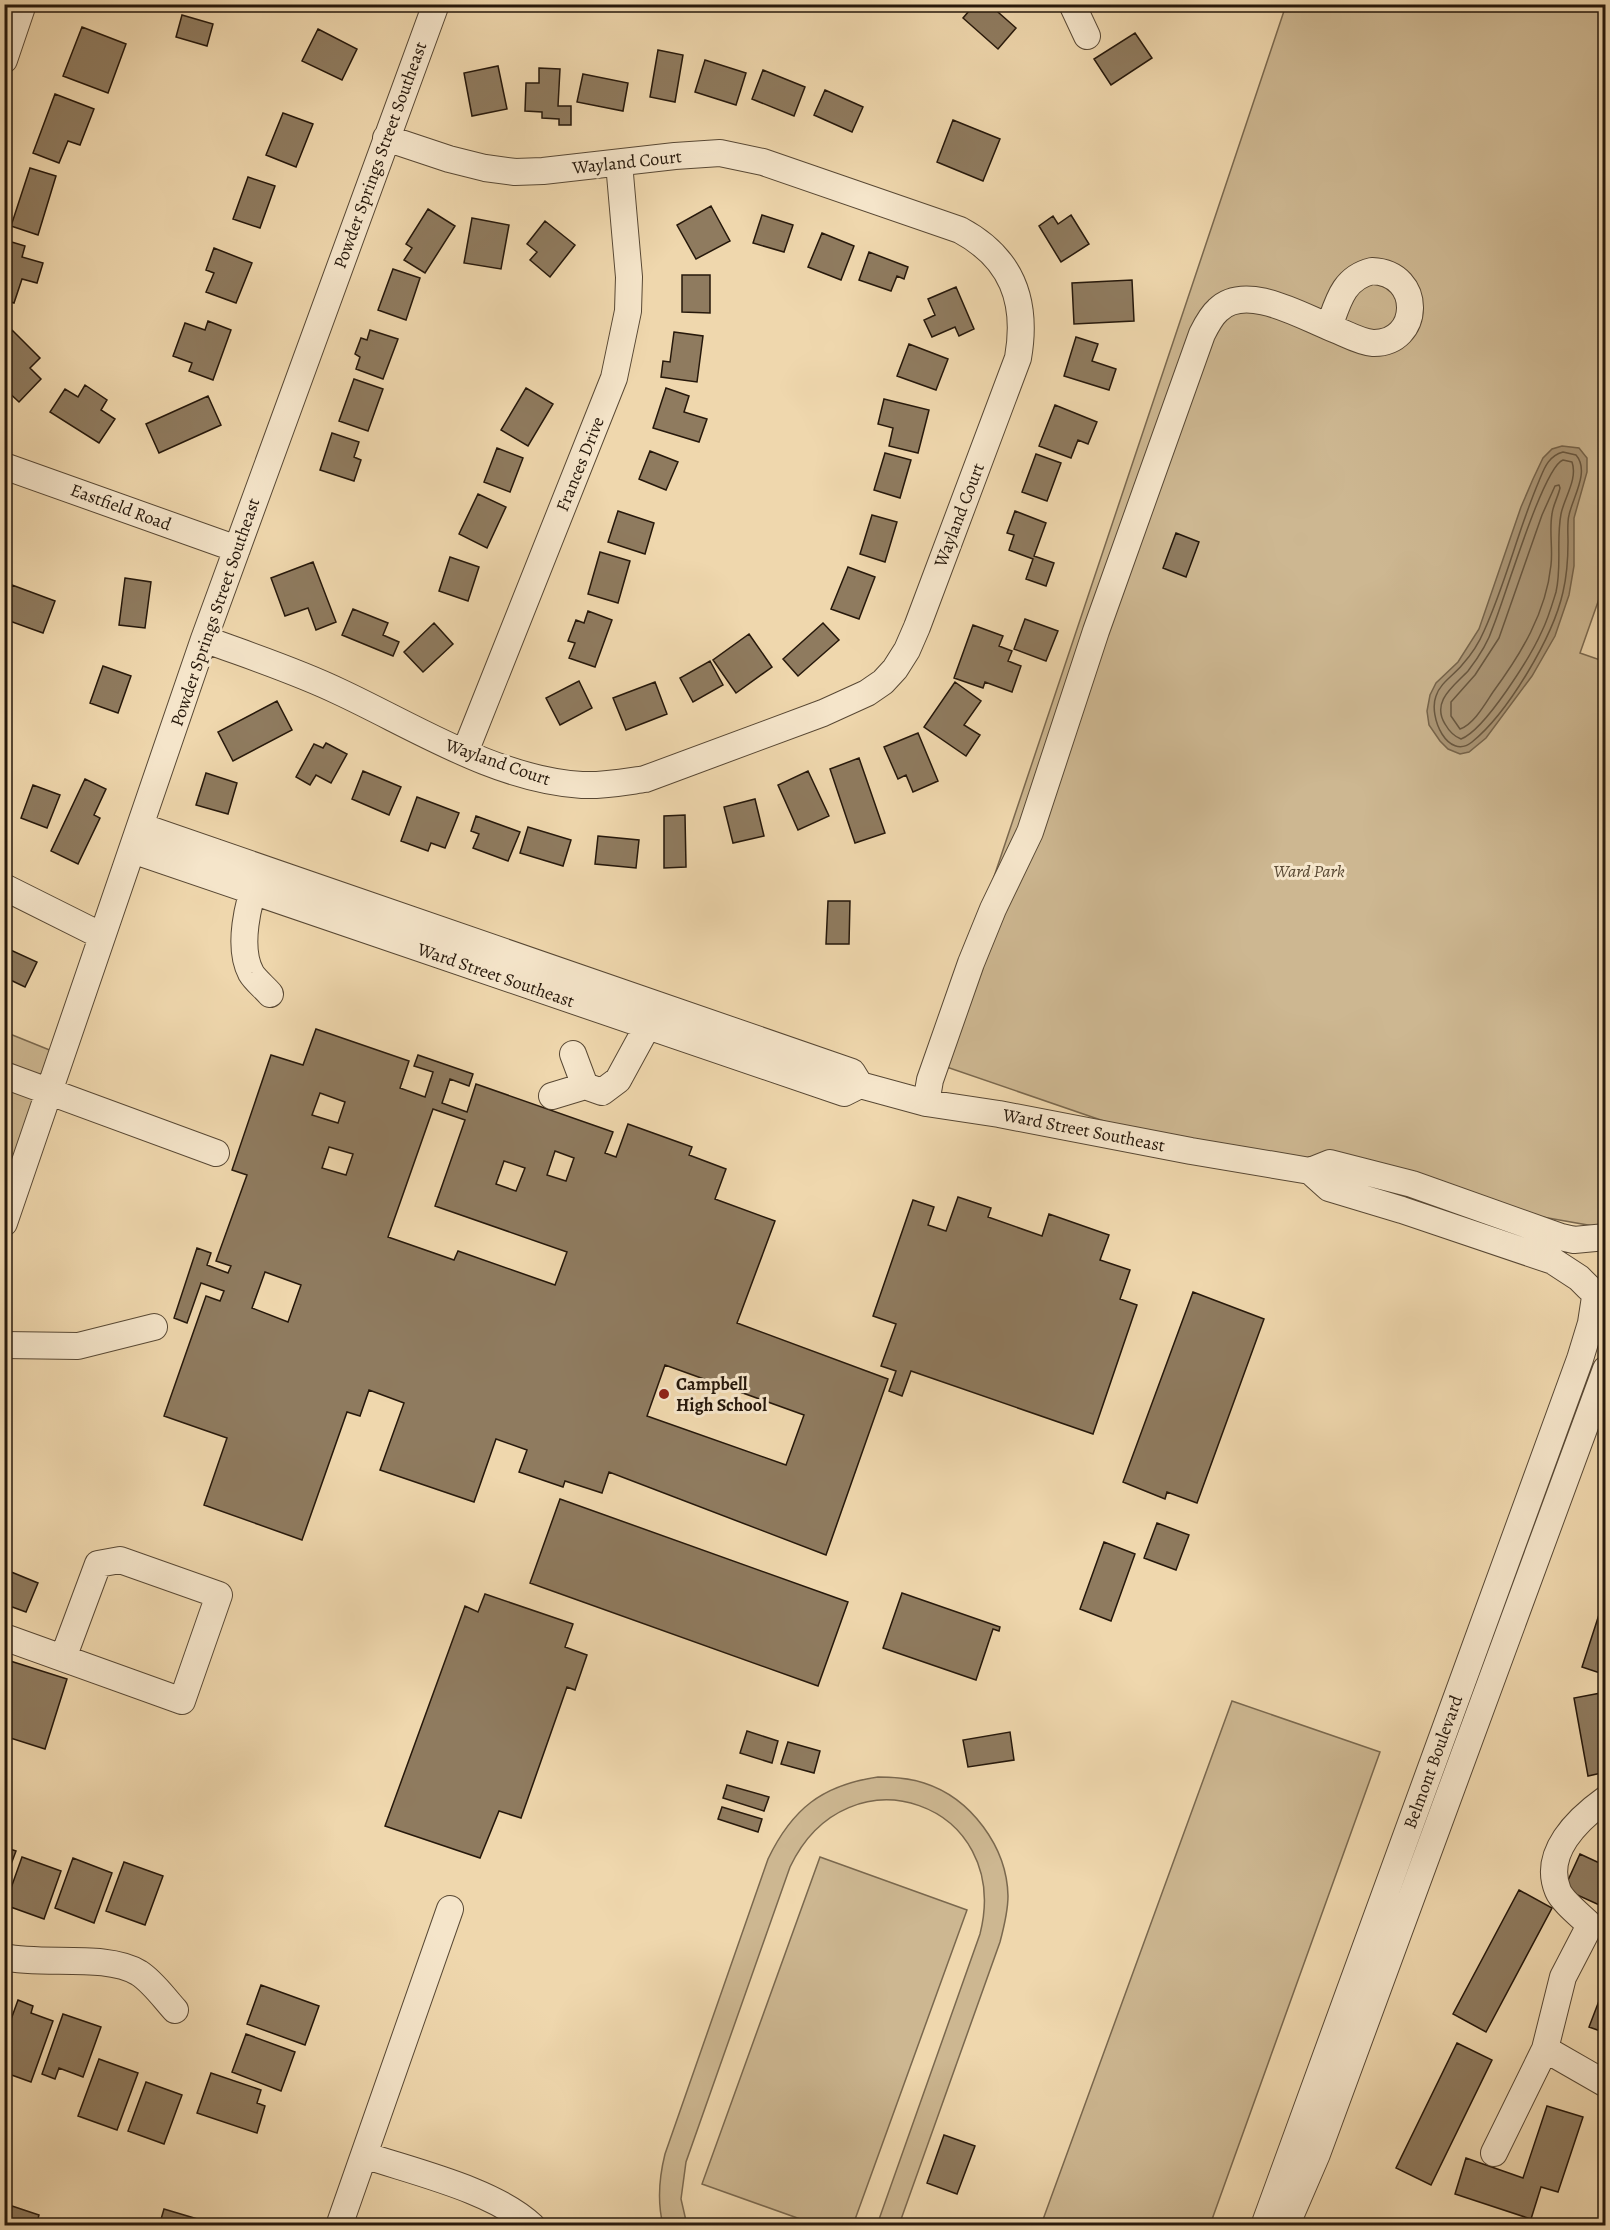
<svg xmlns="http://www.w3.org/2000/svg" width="1610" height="2230" font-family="Alegreya,serif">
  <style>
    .green { fill: #cdb791; stroke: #7a684e; stroke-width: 1.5 }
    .water { fill: #ab9676; stroke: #76644b; stroke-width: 1.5 }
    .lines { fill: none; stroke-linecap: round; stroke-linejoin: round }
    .shore { stroke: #685740; stroke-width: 1.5 }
    .building { fill: #8f7b5f; stroke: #26180b; stroke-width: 1.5; fill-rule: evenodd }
    .minor-casing { stroke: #584834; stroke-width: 28 }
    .minor { stroke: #f5e5ca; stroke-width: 26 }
    .poi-dot { fill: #8f2418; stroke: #f5e5ca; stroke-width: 2 }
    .labels { text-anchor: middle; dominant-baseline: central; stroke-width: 6; stroke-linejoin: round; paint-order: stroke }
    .street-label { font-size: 18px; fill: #26180b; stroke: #f5e5ca }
    .park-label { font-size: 18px; font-style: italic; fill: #584833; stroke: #f5e5ca }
    .poi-label { font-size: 18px; font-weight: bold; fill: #26180b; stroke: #f5e5ca; text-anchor: start }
  </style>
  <rect width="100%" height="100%" fill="#efd7ad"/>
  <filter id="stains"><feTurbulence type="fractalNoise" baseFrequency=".00333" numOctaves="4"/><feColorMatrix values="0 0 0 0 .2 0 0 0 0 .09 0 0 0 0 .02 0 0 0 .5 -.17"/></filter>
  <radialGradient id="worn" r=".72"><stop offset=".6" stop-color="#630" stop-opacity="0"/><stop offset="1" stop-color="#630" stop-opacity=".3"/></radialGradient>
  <path class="green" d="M1286 5H1605L1606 579 1580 653 1606 662 1605 1228 1393 1191 1191 1151 932 1062Z
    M5 1032 57 1053 5 1214Z
    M1232 1701 1380 1752 1210 2225H1041Z
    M878 1777C894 1777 909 1778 924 1783 971 1798 1007 1847 1008 1896 1008 1912 1004 1927 1000 1942L899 2225H877L980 1934C1013 1803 848 1745 790 1867L686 2162 681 2199 687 2225H663C657 2201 659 2178 665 2154L768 1859C792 1809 822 1785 878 1777Z
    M820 1857 967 1910 853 2225H817L702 2184Z"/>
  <path class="water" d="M1562 446 1579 448 1587 458V472L1574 518V566L1569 595 1555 636 1532 676 1486 738 1469 752 1460 754 1448 749 1440 741 1429 725 1427 711 1430 695 1436 683 1458 662 1479 629 1521 507 1533 479 1543 458 1552 449Z"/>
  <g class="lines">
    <path class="shore" d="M1563 452 1576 455C1590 471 1573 497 1569 515 1567 523 1568 533 1568 542 1568 559 1567 575 1563 592 1553 637 1508 713 1472 742 1448 761 1428 717 1436 696 1440 683 1454 675 1462 665 1471 655 1479 643 1484 631 1506 583 1518 530 1539 481 1544 469 1548 456 1563 452Z
      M1563 460 1572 462C1578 479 1564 498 1561 514 1556 540 1562 566 1556 592 1552 605 1548 619 1542 631 1531 656 1485 730 1461 739 1453 736 1449 731 1445 724 1431 701 1454 686 1468 671 1478 658 1488 643 1493 627 1504 601 1543 467 1563 460Z
      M1559 485 1560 488C1558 497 1553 505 1552 514 1549 531 1553 548 1551 565 1546 613 1521 654 1493 692 1485 704 1474 724 1460 729L1451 716V702L1475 675 1499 638 1542 515 1555 486Z"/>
  </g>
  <path class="building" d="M975 4H979L985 10 990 5 1016 28 998 49 963 18Z
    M182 15 213 24 207 46 176 37Z
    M82 27 126 44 108 93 63 76Z
    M318 29 357 49 342 80 302 61Z
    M1135 33 1152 58 1111 85 1094 59Z
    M658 50 683 55 675 102 650 97Z
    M705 60 746 73 736 105 695 92Z
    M498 66 507 109 472 116 464 73Z
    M539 68 560 69 558 106H571V125H559V119L542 118V112L525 111 526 83H539Z
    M763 70 805 87 794 116 752 99Z
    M583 74 628 83 623 111 577 102Z
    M825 90 863 107 852 132 814 115Z
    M55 94 94 109 80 145 68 141 59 163 33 153Z
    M283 113 313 124 296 167 266 155Z
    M953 120 1000 139 983 181 937 162Z
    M30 168 56 176 38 235 11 226Z
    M248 177 275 186 260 228 233 219Z
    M711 206 730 241 696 259 677 225Z
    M428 209 455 226 425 273 404 260 412 248 406 244Z
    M762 215 793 225 784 252 753 243Z
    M1071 215 1089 244 1061 262 1039 226 1053 216 1058 224Z
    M472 218 509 225 501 269 464 263Z
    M545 221 575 245 550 277 530 260 537 252 527 244Z
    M822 233 854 246 841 280 808 267Z
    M5 240 25 246 22 257 43 263 37 283 22 279 14 303 4 300Z
    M214 248 252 263 236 303 206 292 214 273 206 270Z
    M869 252 908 267 904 279 897 276 891 291 859 280Z
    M393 269 420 278 406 320 378 310Z
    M682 275H710V313L682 312Z
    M1132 280 1134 321 1074 324 1072 283Z
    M956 287 974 329 959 336 955 327 932 337 924 320 935 315 928 299Z
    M208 321 231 330 213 380 189 371 192 363 173 356 185 323 205 330Z
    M12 330 40 358 30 368 41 379 19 402 4 388V338Z
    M370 330 398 339 383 379 356 369 360 357 355 354 361 338 367 340Z
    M674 332 703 336 697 382 661 377 663 361 670 362Z
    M1076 337 1098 344 1092 361 1116 369 1109 390 1064 376Z
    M909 344 948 359 936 390 897 376Z
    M354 379 383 389 368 431 339 421Z
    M85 385 107 400 101 410 115 419 99 443 50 412 65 389 78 397Z
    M526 388 553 404 528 446 501 430Z
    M666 388 689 396 684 412 707 419 699 442 653 428Z
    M208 396 221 425 159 453 146 424Z
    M884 399 929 410 918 453 889 446 893 428 878 424Z
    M1055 405 1097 422 1088 444 1078 440 1071 458 1039 446Z
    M332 433 359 442 354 457 361 460 354 481 320 470Z
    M497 448 523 458 510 492 484 482Z
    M650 451 678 462 666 490 639 479Z
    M885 453 911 460 900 498 874 490Z
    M1036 454 1061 463 1047 501 1022 492Z
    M478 494 506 507 487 548 459 534Z
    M618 511 654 523 645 554 608 542Z
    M1015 511 1046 523 1034 556 1054 563 1046 586 1026 579 1033 559 1009 550 1014 535 1007 533Z
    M872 515 897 522 885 562 860 554Z
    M1176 533 1199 542 1186 577 1163 568Z
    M600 552 630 561 618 603 588 594Z
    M450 557 479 567 468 601 439 591Z
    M313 562 336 622 316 630 308 608 285 616 271 578Z
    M848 567 875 577 859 619 831 609Z
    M125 578 151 582 145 628 119 625Z
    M12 585 55 601 43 633 4 619V606Z
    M353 609 388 623 383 635 399 642 393 656 342 635Z
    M588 611 612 620 595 667 569 658 575 643 568 641 576 620 584 623Z
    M1025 619 1058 631 1046 661 1014 649Z
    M434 623 453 644 423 672 404 652Z
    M823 623 839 640 798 676 783 659Z
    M973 625 1003 636 999 646 1012 651 1008 661 1021 666 1012 692 985 682 983 688 954 678Z
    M749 634 772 667 736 693 713 660Z
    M710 661 723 685 693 702 680 678Z
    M103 666 131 676 118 713 90 703Z
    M579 681 592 708 560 725 546 698Z
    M655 682 667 714 626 730 613 698Z
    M955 682 981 701 964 725 980 735 966 756 924 727Z
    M277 701 292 730 233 761 218 732Z
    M918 733 938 781 913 792 906 775 898 779 884 747Z
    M326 743 347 754 331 783 316 775 310 785 296 777 314 744 323 748Z
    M859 758 885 833 855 843 830 769Z
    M363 771 401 787 389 815 352 799Z
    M808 771 829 816 798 830 778 785Z
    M206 773 237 783 228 814 196 805Z
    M85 779 106 789 94 815 100 818 78 864 51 851Z
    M33 785 60 795 47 828 21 818Z
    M417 797 459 813 445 848 431 843 428 851 401 841Z
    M755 799 764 836 733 843 724 807Z
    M685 815 686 867 664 868V816Z
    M476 816 520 832 508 861 473 848 479 834 471 831Z
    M528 827 571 840 563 866 520 853Z
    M598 836 639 840 636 868 595 864Z
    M828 901H850L849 944H826Z
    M4 947 37 962 25 987 4 977Z
    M316 1029 409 1061 400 1088 425 1097 433 1072 414 1066 418 1055 473 1074 469 1086 450 1079 442 1103 467 1112 476 1084 613 1132 605 1153 616 1157 628 1124 692 1147 689 1155 726 1169 715 1199 775 1221 737 1323 888 1379 826 1555 609 1472 602 1493 565 1481 563 1487 519 1472 527 1450 496 1439 474 1502 380 1470 404 1403 369 1390 360 1416 347 1412 302 1540 204 1505 227 1438 164 1416 206 1296 220 1301 224 1291 201 1283 187 1323 174 1318 197 1248 211 1253 207 1265 228 1273 231 1266 216 1261 247 1175 232 1170 271 1055 303 1065ZM320 1093 345 1102 338 1123 312 1115ZM433 1109 465 1120 435 1206 567 1252 555 1285 458 1251 454 1260 388 1237ZM329 1147 353 1154 346 1175 322 1168ZM555 1151 574 1158 566 1181 547 1175ZM504 1161 525 1168 516 1191 496 1184ZM265 1272 301 1285 288 1322 252 1308ZM665 1365 804 1415 786 1465 647 1416Z
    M958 1197 991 1208 988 1217 1042 1236 1049 1214 1109 1235 1100 1260 1130 1270 1120 1299 1137 1305 1093 1434 911 1371 902 1396 889 1391 896 1371 881 1366 896 1324 873 1316 913 1200 934 1207 928 1225 946 1231Z
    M1193 1292 1264 1319 1197 1503 1167 1492 1165 1499 1123 1482Z
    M560 1499 848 1602 818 1686 530 1583Z
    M1157 1523 1189 1535 1176 1570 1144 1558Z
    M1104 1542 1135 1554 1111 1621 1080 1609Z
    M4 1569 38 1583 26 1612 4 1604Z
    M902 1593 1000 1627 999 1631 993 1629 976 1680 883 1648Z
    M1606 1593V1675L1582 1667Z
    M485 1594 573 1624 565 1647 587 1655 575 1690 567 1687 521 1818 499 1811 480 1858 385 1826 465 1606 478 1612Z
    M4 1659 67 1679 45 1749 4 1736Z
    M1606 1692V1772L1588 1776 1574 1698Z
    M747 1731 778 1741 772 1763 740 1753Z
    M1010 1732 1014 1760 968 1767 963 1740Z
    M788 1742 820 1751 814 1773 781 1764Z
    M727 1785 769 1797 764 1811 723 1798Z
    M722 1807 762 1819 758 1832 718 1819Z
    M4 1847 16 1851 4 1883Z
    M1580 1854 1606 1866V1908L1564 1889Z
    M22 1857 61 1871 44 1919 5 1905Z
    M73 1858 112 1873 94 1923 55 1908Z
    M124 1862 163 1876 145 1925 106 1911Z
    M1519 1890 1552 1908 1486 2032 1453 2014Z
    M261 1985 319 2006 305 2045 247 2024Z
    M1602 1993 1606 1995V2033L1589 2027Z
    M18 2000 33 2006 31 2013 53 2021 31 2082 6 2073 4 2078V2039Z
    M63 2014 101 2027 83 2077 59 2068 55 2079 42 2074Z
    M246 2034 295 2052 281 2091 232 2072Z
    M1457 2043 1492 2060 1431 2185 1396 2168Z
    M99 2059 138 2073 117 2130 78 2116Z
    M211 2073 261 2090 257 2103 265 2106 257 2133 197 2113Z
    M146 2082 182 2095 164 2144 128 2131Z
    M1547 2106 1583 2117 1558 2192 1541 2187 1531 2219 1455 2194 1466 2158 1523 2178Z
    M944 2135 975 2146 957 2194 927 2183Z
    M12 2206 39 2215 36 2226H6Z
    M164 2209 221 2226H159Z"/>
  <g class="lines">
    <defs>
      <path id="minor" d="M1072 4 1087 36
        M4 60 23 4
        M1372 271C1424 273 1421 344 1373 343 1359 342 1343 332 1329 327 1338 302 1343 278 1372 271Z
        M4 466 237 549
        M204 639C250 656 297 671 340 692 415 727 497 780 582 785 603 786 624 782 645 779L823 713 867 693 883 682 895 669 907 650 917 627 1018 358C1028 301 1012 258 960 230L763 162 720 153 675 156 543 171 515 172 485 168 449 159 386 138
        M465 752 614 378 628 311 629 277 619 163
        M140 826 852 1072 860 1085
        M132 850 844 1093 860 1085 926 1103 999 1114 1191 1151 1310 1171 1329 1188 1402 1210 1553 1261 1579 1278 1589 1288
        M258 877C248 902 237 947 251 973 255 980 264 987 270 994
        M4 887 102 936
        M573 1054 585 1086
        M4 1075 216 1153
        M552 1096 585 1086 602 1092 618 1080 642 1036V1025L635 1011
        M926 1103 930 1080 971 963 993 909 1030 832 1096 631 1202 334C1206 326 1211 316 1218 310 1245 283 1300 315 1329 327
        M1310 1171 1330 1163 1412 1184 1561 1237 1574 1240 1606 1237
        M4 1223 204 639 436 4
        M4 1345 78 1346 154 1327
        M4 1637 182 1701 219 1595 120 1560 98 1564 63 1658
        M4 1957C43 1966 106 1953 139 1973 153 1982 164 1998 175 2010
        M1545 2049 1606 2084
        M1494 2153 1545 2049 1563 1977 1590 1925C1582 1917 1562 1901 1558 1891 1542 1853 1578 1819 1606 1799
        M364 2155C414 2172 494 2190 532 2226
        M339 2226 450 1909
        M1264 2226 1580 1359 1591 1323 1595 1297
        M1286 2226 1317 2154 1606 1369"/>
    </defs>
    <use href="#minor" class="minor-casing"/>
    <use href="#minor" class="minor"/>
  </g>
  <circle class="poi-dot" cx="664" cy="1394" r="6"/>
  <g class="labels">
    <g class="street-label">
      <text transform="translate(380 155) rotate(-70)">Powder Springs Street Southeast</text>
      <text transform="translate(627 162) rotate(-6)">Wayland Court</text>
      <text transform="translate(580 464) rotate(-68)">Frances Drive</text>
      <text transform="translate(121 507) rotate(20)">Eastfield Road</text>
      <text transform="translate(959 515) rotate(-69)">Wayland Court</text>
      <text transform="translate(215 612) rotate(-71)">Powder Springs Street Southeast</text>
      <text transform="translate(498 762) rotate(19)">Wayland Court</text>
      <text transform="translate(496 975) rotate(19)">Ward Street Southeast</text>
      <text transform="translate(1084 1130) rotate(11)">Ward Street Southeast</text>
      <text transform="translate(1433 1762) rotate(-70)">Belmont Boulevard</text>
    </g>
    <g class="park-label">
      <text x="1309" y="871">Ward Park</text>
    </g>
    <g class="poi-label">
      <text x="676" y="1384">Campbell<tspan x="676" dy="21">High School</tspan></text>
    </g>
  </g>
  <rect width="1610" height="2230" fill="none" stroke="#efd7ad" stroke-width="24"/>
  <rect x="6" y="6" width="1598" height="2218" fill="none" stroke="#26180b" stroke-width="3"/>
  <rect x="12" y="12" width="1586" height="2206" fill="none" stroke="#26180b" stroke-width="1.5"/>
  <rect width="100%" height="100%" filter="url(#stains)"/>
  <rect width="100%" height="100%" fill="url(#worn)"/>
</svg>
